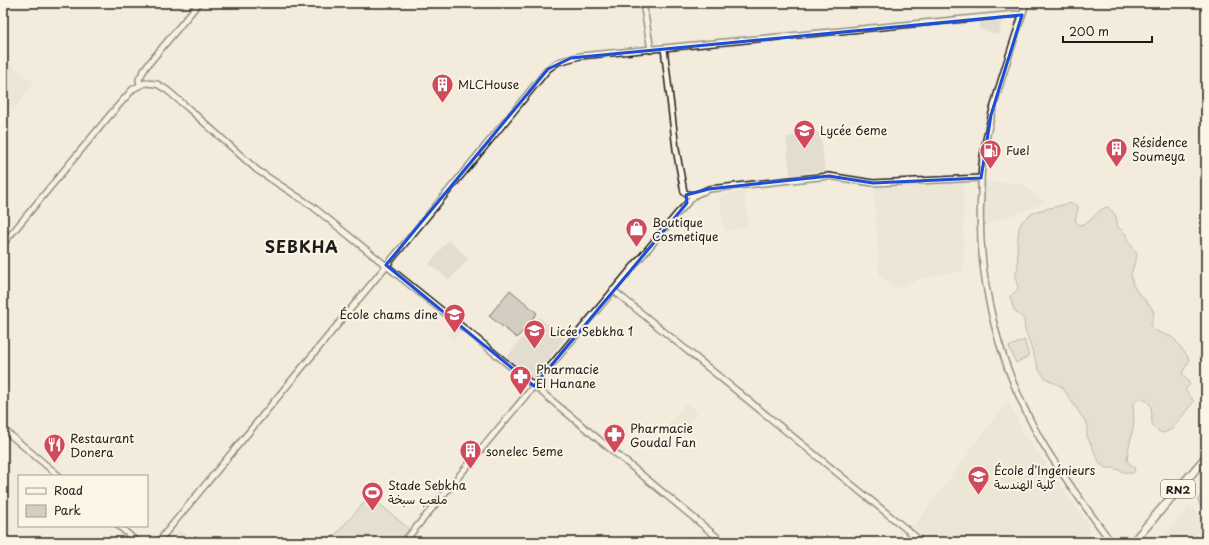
<svg xmlns="http://www.w3.org/2000/svg" width="1209" height="545" font-family="'Playpen Sans','Playpen Sans Arabic',sans-serif">
  <style>
    .built { fill: #e3ddcf }
    .green { fill: #d3cec1; stroke: #78756e }
    .lines { fill: none; stroke-linecap: round; stroke-linejoin: round }
    .stream { stroke: #716e68; stroke-width: 1 }
    .secondary-casing { stroke: #1c1c1c; stroke-width: 8 }
    .highway-casing { stroke: #1c1c1c; stroke-width: 10 }
    .secondary { stroke: #fcf5e5; stroke-width: 5 }
    .highway { stroke: #fcf5e5; stroke-width: 7 }
    .marked { fill: none; stroke: #1d4ed8; stroke-width: 3; stroke-linejoin: round }
    .labels { text-anchor: middle; dominant-baseline: central; stroke-width: 4; stroke-linejoin: round; paint-order: stroke }
    .shield { fill: #fcf5e5; stroke: #5f5d58; stroke-width: 1 }
    .shield-label { font-size: 11px; font-weight: bold; fill: #1c1c1c }
    .poi-label { font-size: 12px; fill: #1c1c1c; stroke: #fcf5e5; text-anchor: start }
    .district-label { font-size: 16px; font-weight: bold; letter-spacing: 1px; fill: #1c1c1c; stroke: #fcf5e5 }
  </style>
  <rect width="100%" height="100%" fill="#f3ecdd"/>
  <filter id="ink" filterUnits="userSpaceOnUse"><feTurbulence type="fractalNoise" baseFrequency=".025" numOctaves="2"/><feDisplacementMap in="SourceGraphic" scale="8" xChannelSelector="R" yChannelSelector="G"/><feConvolveMatrix kernelMatrix="1 2 1 2 8 2 1 2 1" color-interpolation-filters="sRGB"/></filter>
  <g filter="url(#ink)">
    <path class="built" d="M1002 20 999 35 979 29 980 22Z
      M11 64 34 83 13 111 3 103V74Z
      M820 132 825 171 790 175 786 137Z
      M984 181 1023 184 1045 203 982 226Z
      M963 182 964 270 921 279 896 288 894 286 892 287 879 275 874 187 889 186 891 188 893 186Z
      M744 192 749 227 724 231 719 196Z
      M448 240 469 258 449 280 429 264Z
      M539 317 565 338 533 379 507 357Z
      M455 328 460 331 454 341 448 337Z
      M1008 400 1025 435 1088 524 1090 542H931L913 527Z
      M686 403 698 413 679 435 667 425Z
      M1190 504 1206 525V542H1159Z
      M178 529 194 542H168Z"/>
    <path class="green" d="M1071 203 1078 206C1079 213 1071 220 1079 225 1083 224 1087 223 1089 221 1096 216 1099 208 1108 207L1116 216 1118 227 1127 235 1128 241 1136 252 1137 256 1131 274 1133 285 1136 290 1152 308 1154 313 1151 324 1152 327 1156 331 1172 337 1176 341 1188 357 1189 361 1182 373 1190 384 1185 390 1194 401 1172 429 1164 433C1143 429 1158 412 1147 401 1141 398 1137 399 1133 404L1134 423 1128 452 1127 461 1134 467 1135 470 1133 473C1124 474 1117 467 1106 468L1100 464 1087 436V424L1062 387 1045 378 1039 370 1025 330 1024 319 1014 310 1010 297C1012 293 1016 293 1018 288L1015 276 1018 267 1017 245 1019 228 1022 222 1028 216 1037 211Z
      M510 290 537 313 517 338 489 316Z
      M1024 340 1029 356 1016 363 1009 347Z
      M1206 489V514L1197 500Z
      M370 496 409 529 398 542H329Z"/>
    <g class="lines">
      <path class="stream" d="M853 8 858 3"/>
      <defs>
        <path id="secondary" d="M643 3 651 50
          M1026 3C1010 54 991 104 983 157 981 169 981 181 981 193 976 280 999 367 1042 442 1063 477 1087 509 1111 542
          M664 48 676 149 684 192 687 194 695 195
          M140 85 139 79 146 67 199 3
          M3 244 110 115 133 89 145 83 157 84 167 90 188 108 257 170 312 206 476 338 723 542
          M613 290 922 542
          M3 429 59 476
          M119 526 137 542
          M158 542 482 150 548 69 558 62 580 56C726 43 871 27 1016 14L1022 15
          M404 542 677 214 695 195 709 189 829 176 873 183 981 178"/>
        <path id="highway" d="M1133 542 1206 457"/>
      </defs>
      <use href="#secondary" class="secondary-casing"/>
      <use href="#highway" class="highway-casing"/>
      <use href="#secondary" class="secondary"/>
      <use href="#highway" class="highway"/>
    </g>
  </g>
  <path d="M0 0H1209V545H0ZM1022 15 991 115 981 178 873 183 829 176 709 189 686 195 687 203 534 386 386 265 548 69 571 58Z" fill="#f3ecdd" fill-opacity=".55" fill-rule="evenodd"/>
  <path class="marked" d="M1022 15 991 115 981 178 873 183 829 176 709 189 686 195 687 203 534 386 386 265 548 69 571 58Z"/>
  <defs>
    <symbol id="building-pin" viewBox="-11 -11 22 30"><path d="M0 17L-7.5 6A9.5 9.5 0 1 1 7.5 6Z" fill="#d1495b" stroke="#fcf5e5"/><path d="M-4-6H4V6H1V3H-1V6H-4ZM-2.5-4.3h1.7v1.8h-1.7ZM.8-4.3h1.7v1.8H.8ZM-2.5-1h1.7V.8h-1.7ZM.8-1h1.7V.8H.8Z" fill="#fff"/></symbol>
    <symbol id="school-pin" viewBox="-11 -11 22 30"><path d="M0 17L-7.5 6A9.5 9.5 0 1 1 7.5 6Z" fill="#d1495b" stroke="#fcf5e5"/><path d="M0-5L7-2L0 1L-7-2ZM-4 1L0 2.5L4 1V4Q0 6-4 4Z" fill="#fff"/></symbol>
    <symbol id="fuel-pin" viewBox="-11 -11 22 30"><path d="M0 17L-7.5 6A9.5 9.5 0 1 1 7.5 6Z" fill="#d1495b" stroke="#fcf5e5"/><path d="M-5.5-6h7V0h2V4h1.3V-2.5L3-4.5l.8-.8L6-3V5H2.5V1h-1V6h-7ZM-4.2-4.7v3.2H.2V-4.7Z" fill="#fff"/></symbol>
    <symbol id="shop-pin" viewBox="-11 -11 22 30"><path d="M0 17L-7.5 6A9.5 9.5 0 1 1 7.5 6Z" fill="#d1495b" stroke="#fcf5e5"/><path d="M-5-2.5h2.3a2.7 3.5 0 0 1 5.4 0H5L5.5 6h-11ZM-1.5-2.5h3a1.5 2.3 0 0 0-3 0Z" fill="#fff"/></symbol>
    <symbol id="pharmacy-pin" viewBox="-11 -11 22 30"><path d="M0 17L-7.5 6A9.5 9.5 0 1 1 7.5 6Z" fill="#d1495b" stroke="#fcf5e5"/><path d="M-2-6h4v4h4v4h-4v4h-4v-4h-4v-4h4Z" fill="#fff"/></symbol>
    <symbol id="restaurant-pin" viewBox="-11 -11 22 30"><path d="M0 17L-7.5 6A9.5 9.5 0 1 1 7.5 6Z" fill="#d1495b" stroke="#fcf5e5"/><path d="M-5-6h1v4h1v-4h1v4h1v-4h1v5L-1.5 .5V6h-2V.5L-5-1ZM5-6V6H3V1.5H1.5Q1.5-4 5-6Z" fill="#fff"/></symbol>
    <symbol id="university-pin" viewBox="-11 -11 22 30"><path d="M0 17L-7.5 6A9.5 9.5 0 1 1 7.5 6Z" fill="#d1495b" stroke="#fcf5e5"/><path d="M0-5L7-2L0 1L-7-2ZM-4 1L0 2.5L4 1V4Q0 6-4 4Z" fill="#fff"/></symbol>
    <symbol id="stadium-pin" viewBox="-11 -11 22 30"><path d="M0 17L-7.5 6A9.5 9.5 0 1 1 7.5 6Z" fill="#d1495b" stroke="#fcf5e5"/><path d="M0-5a6.5 5 0 1 0 0 10a6.5 5 0 1 0 0-10ZM-3.5-1.8h7v3.6h-7Z" fill="#fff"/></symbol>
  </defs>
  <g fill-rule="evenodd">
    <use href="#building-pin" x="430" y="72" width="25" height="34"/>
    <use href="#school-pin" x="792" y="118" width="25" height="34"/>
    <use href="#building-pin" x="1104" y="136" width="25" height="34"/>
    <use href="#fuel-pin" x="978" y="138" width="25" height="34"/>
    <use href="#shop-pin" x="624" y="216" width="25" height="34"/>
    <use href="#school-pin" x="442" y="302" width="25" height="34"/>
    <use href="#school-pin" x="522" y="318" width="25" height="34"/>
    <use href="#pharmacy-pin" x="508" y="364" width="25" height="34"/>
    <use href="#pharmacy-pin" x="602" y="422" width="25" height="34"/>
    <use href="#restaurant-pin" x="42" y="432" width="25" height="34"/>
    <use href="#building-pin" x="458" y="438" width="25" height="34"/>
    <use href="#university-pin" x="966" y="464" width="25" height="34"/>
    <use href="#stadium-pin" x="360" y="480" width="25" height="34"/>
  </g>
  <g class="labels">
    <rect class="shield" x="1161" y="480" width="34" height="18" rx="3"/>
    <g class="shield-label">
      <text x="1178" y="489">RN2</text>
    </g>
    <g class="poi-label">
      <text x="458" y="84">MLCHouse</text>
      <text x="820" y="130">Lycée 6eme</text>
      <text x="1132" y="142">Résidence<tspan x="1132" dy="14">Soumeya</tspan></text>
      <text x="1006" y="150">Fuel</text>
      <text x="652" y="222">Boutique<tspan x="652" dy="14">Cosmetique</tspan></text>
      <text x="438" y="314" text-anchor="end">École chams dine</text>
      <text x="550" y="331">Licée Sebkha 1</text>
      <text x="536" y="369">Pharmacie<tspan x="536" dy="14">El Hanane</tspan></text>
      <text x="630" y="428">Pharmacie<tspan x="630" dy="14">Goudal Fan</tspan></text>
      <text x="70" y="438">Restaurant<tspan x="70" dy="14">Donera</tspan></text>
      <text x="486" y="451">sonelec 5eme</text>
      <text x="994" y="470">École d'Ingénieurs<tspan x="994" dy="14">كلية الهندسة</tspan></text>
      <text x="388" y="485">Stade Sebkha<tspan x="388" dy="14">ملعب سبخة</tspan></text>
    </g>
    <g class="district-label">
      <text x="302" y="246">SEBKHA</text>
    </g>
  </g>
  <rect width="1209" height="545" fill="none" stroke="#fcf5e5" stroke-width="16"/>
  <rect x="8" y="8" width="1193" height="529" fill="none" stroke="#1c1c1c" stroke-width="1.5" filter="url(#ink)"/>
  <rect x="18" y="475" width="130" height="52" fill="#fcf5e5" stroke="#a29e95"/>
  <rect x="26" y="488" width="20" height="6" fill="#fcf5e5" stroke="#a29e95"/>
  <text x="54" y="495" font-size="12" fill="#1c1c1c">Road</text>
  <rect x="26" y="505" width="20" height="12" fill="#d3cec1" stroke="#a29e95"/>
  <text x="54" y="515" font-size="12" fill="#1c1c1c">Park</text>
  <path d="M1063 36v6h89v-6" fill="none" stroke="#1c1c1c" stroke-width="2"/>
  <text x="1069" y="36" font-size="12" fill="#1c1c1c" stroke="#fcf5e5" stroke-width="3" paint-order="stroke">200 m</text>
</svg>
